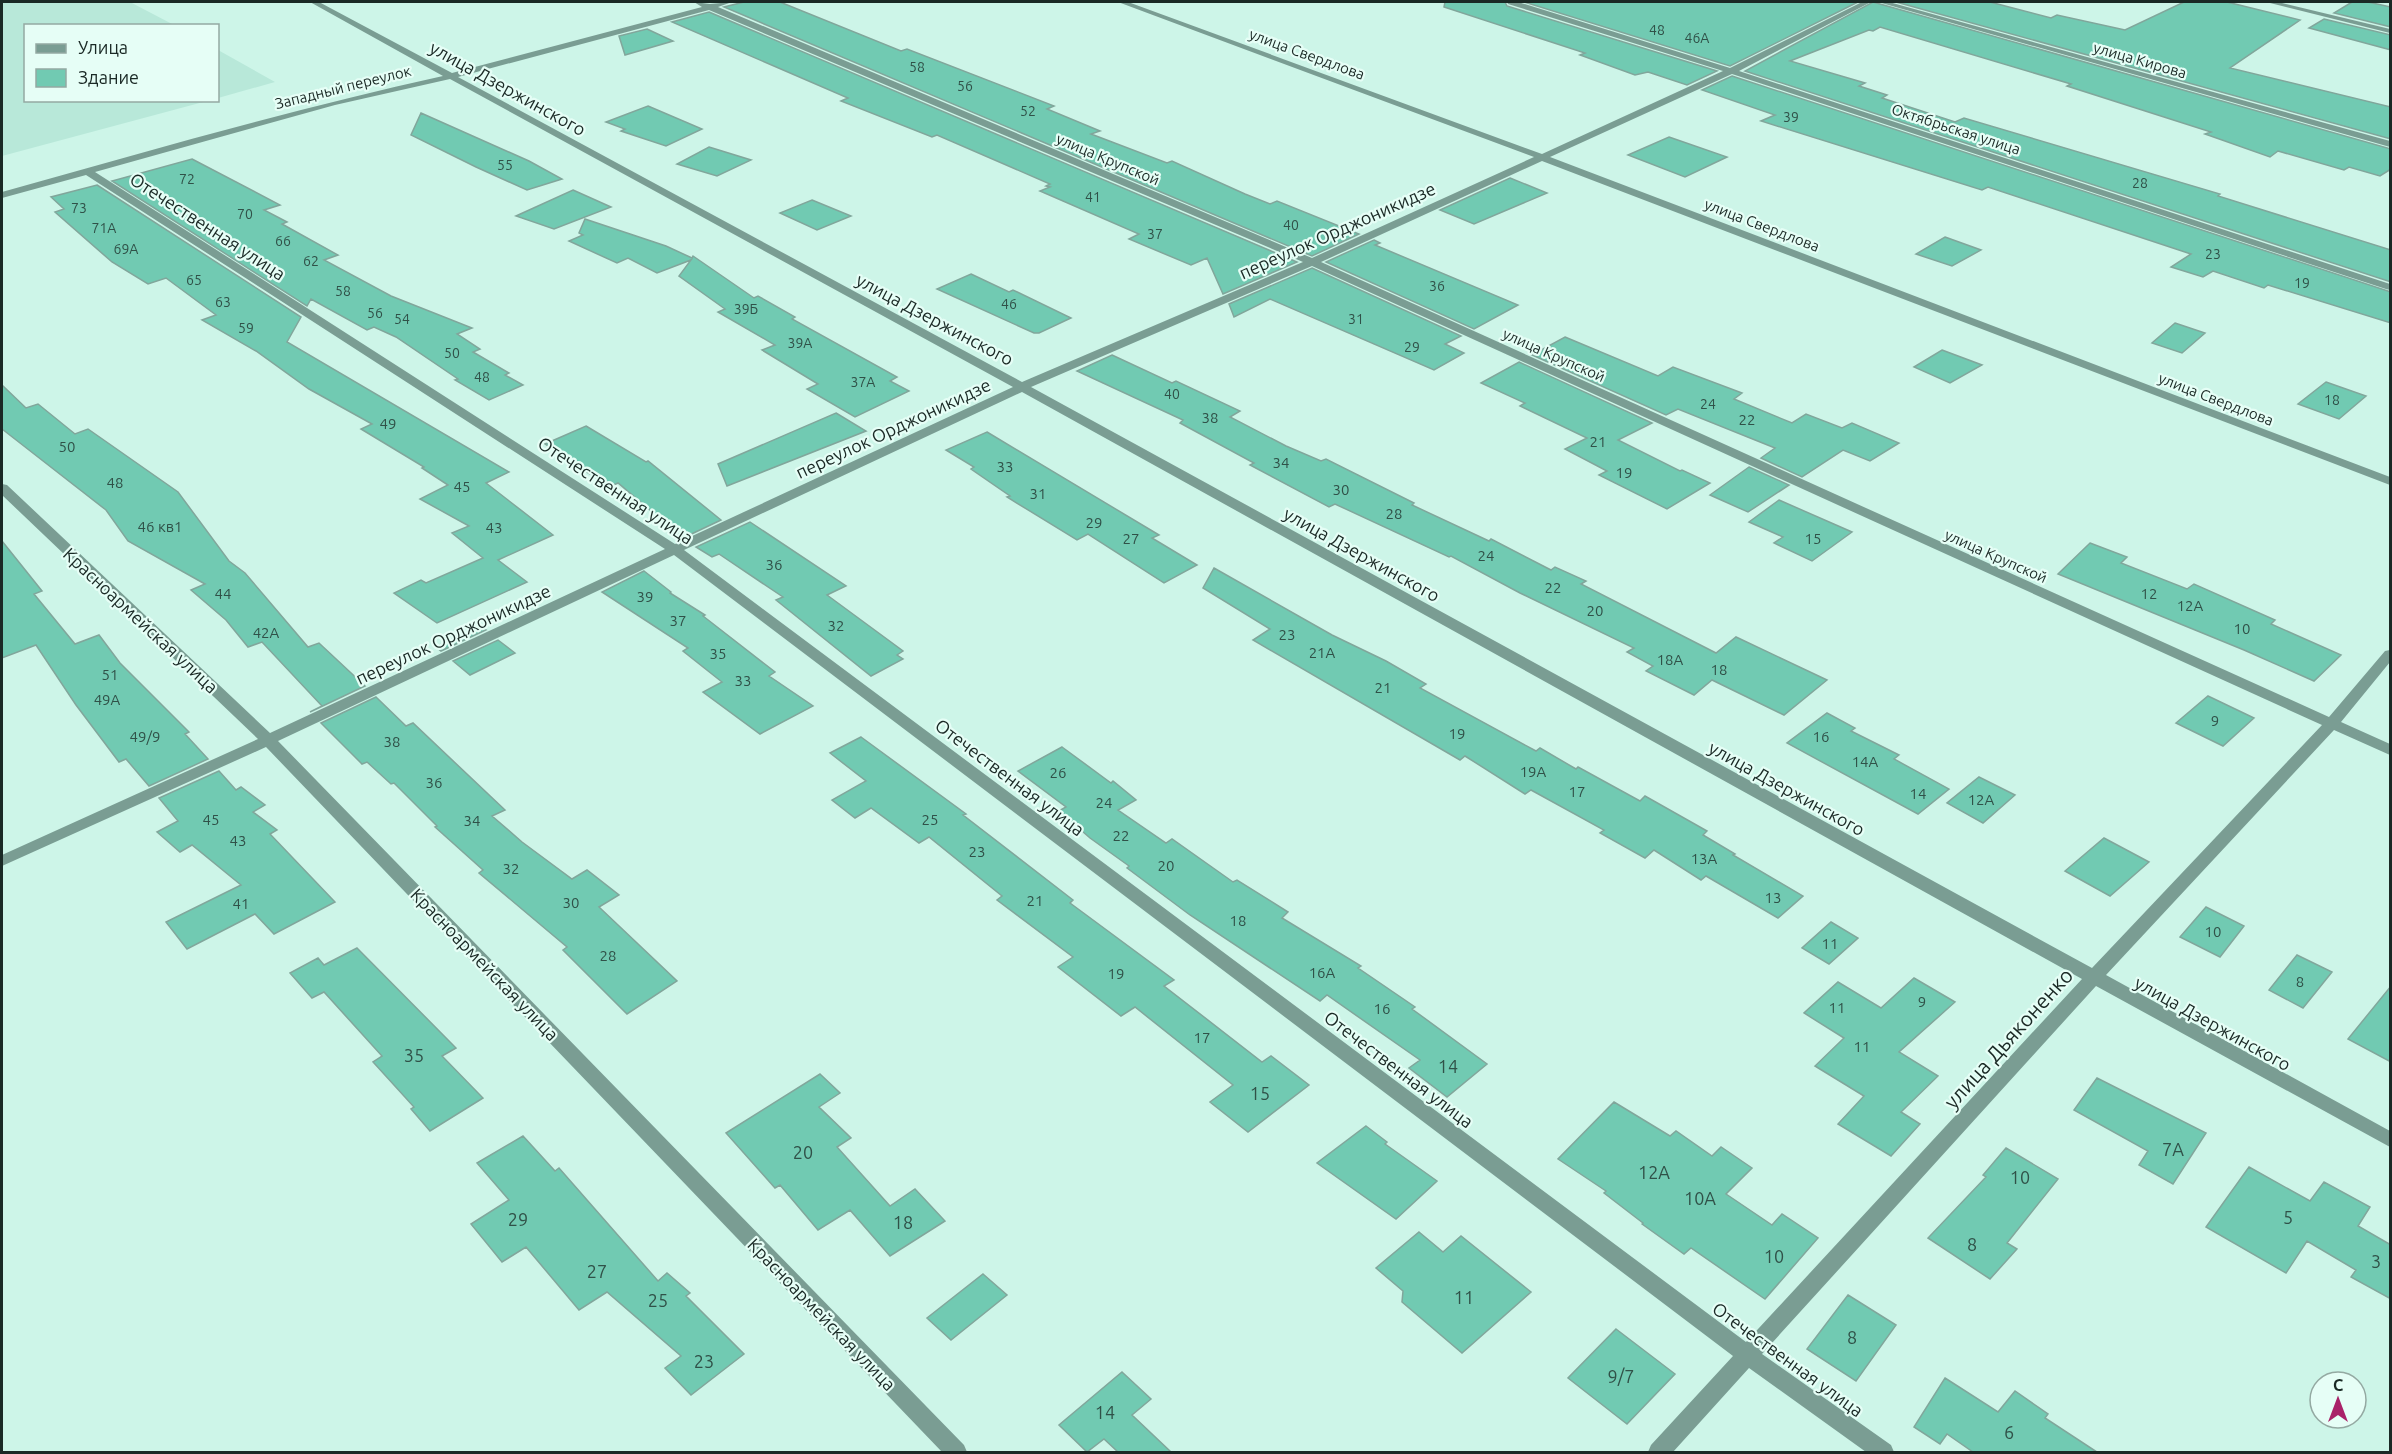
<svg xmlns="http://www.w3.org/2000/svg" width="2392" height="1454" font-family="Ubuntu,sans-serif">
  <style>
    .built { fill: #b8e8d9 }
    .building { fill: #71cab2; stroke: #81a69b; stroke-width: 1.5 }
    .lines { fill: none; stroke-linecap: round; stroke-linejoin: round }
    .street { fill: #7a9d93; fill-rule: evenodd }
    .labels { text-anchor: middle; dominant-baseline: central; stroke-width: 4.5; stroke-linejoin: round; paint-order: stroke }
    .far-number-label { font-size: 14px; fill: #305148 }
    .far-street-label { font-size: 15px; fill: #1a2925; stroke: #e6fef6 }
    .number-label { font-size: 15px; fill: #305148 }
    .street-label { font-size: 18px; fill: #1a2925; stroke: #e6fef6 }
    .near-number-label { font-size: 18px; fill: #305148 }
    .near-street-label { font-size: 21px; fill: #1a2925; stroke: #e6fef6 }
  </style>
  <rect width="100%" height="100%" fill="#cdf5e8"/>
  <path class="built" d="M2 2H130L174 25 26 26V100L207 101 2 156Z
    M218 50 275 82 218 98Z"/>
  <path class="building" d="M744 2H780L901 51 907 49 1054 106 1047 109 1100 131 1091 134 1167 163 1172 161 1245 194 1270 204 1277 201 1359 234 1312 256 724 7Z
    M1445 2H1505L1507 6 1717 71 1687 85 1648 72 1635 75 1580 55 1585 53 1444 7Z
    M1524 2H1858L1730 66Z
    M1873 2 2391 149V169L2380 176 2349 167 2344 170 2278 151 2270 157 2205 134 2211 132 2067 86 2071 84 1880 27 1873 31 1869 30 1790 61 1865 83 1859 86 1887 95 1882 98 1955 122 1964 118 2220 194 2218 196 2391 250V282L1745 71Z
    M1896 2H1990L2051 18 2057 15 2125 30 2184 2H2227L2300 20 2230 68 2391 107V139Z
    M2352 2H2368L2391 7V27L2334 13Z
    M709 12 1297 262 1223 294 1207 258 1191 265 1129 239 1139 234 1040 191 1050 187 1046 186 1050 184 937 135 932 137 841 101 848 98 672 22Z
    M2324 19 2391 35V50L2309 28Z
    M647 29 673 41 625 55 619 36Z
    M1732 76 2391 292V323L2268 285 2264 288 2213 271 2203 277 2171 267 2191 254 1988 187 1982 190 1761 121 1775 115 1702 90Z
    M648 106 702 129 666 146 621 131 625 129 606 122Z
    M421 113 529 161 562 179 527 190 476 167 411 135Z
    M1669 137 1727 157 1685 177 1628 155Z
    M709 147 751 160 717 176 677 164Z
    M192 159 280 205 264 210 287 222 282 224 338 255 324 260 391 296 472 328 457 334 480 349 473 352 509 373 505 375 523 385 489 400 455 380 458 379 396 337 374 327 367 330 311 299 307 306 112 181Z
    M1510 178 1547 193 1474 224 1440 210Z
    M97 185 301 317 287 342 509 472 486 483 553 535 498 560 527 582 437 623 394 593 421 580 426 583 483 558 452 533 469 526 420 499 448 485 422 468 424 467 361 429 372 424 309 389 256 351 202 320 216 315 166 278 148 284 112 262 55 212 64 209 51 197Z
    M573 190 611 207 554 229 516 216Z
    M812 200 851 216 817 230 780 213Z
    M585 219 666 246 692 258 693 256 754 298 758 296 795 317 792 319 897 377 890 381 909 391 855 417 807 389 818 384 762 350 775 345 718 312 725 309 679 276 691 260 657 273 628 258 617 263 569 241 583 235 579 233Z
    M1945 237 1981 250 1952 266 1916 254Z
    M1374 240 1380 243 1375 245 1518 305 1474 329 1326 262Z
    M1312 268 1461 336 1445 344 1464 353 1434 370 1270 299 1234 317 1229 304Z
    M971 274 1009 292 1013 290 1071 318 1039 333H1034L937 289Z
    M2175 323 2205 333 2182 353 2152 343Z
    M1565 337 1658 376 1673 367 1742 393 1734 399 1792 423 1806 414 1842 428 1852 423 1899 443 1870 461 1843 450 1802 477 1761 458 1775 448 1678 409 1666 415 1532 355Z
    M1942 350 1982 365 1950 383 1914 367Z
    M1112 355 1172 383 1176 381 1240 411 1230 417 1286 446 1321 461 1326 459 1414 503 1412 505 1489 541 1491 539 1551 570 1555 567 1586 581 1581 584 1716 653 1736 637 1827 680 1784 715 1712 680 1694 695 1646 671 1653 666 1627 652 1634 648 1520 593 1451 556 1449 557 1335 504 1329 507 1250 465 1254 463 1180 423 1183 420 1077 371Z
    M1519 362 1652 423 1618 440 1680 471 1682 470 1710 483 1667 509 1599 475 1607 471 1565 449 1587 438 1520 406 1525 403 1481 383Z
    M2326 382 2366 396 2339 419 2298 404Z
    M2 385 26 408 38 404 75 434 88 429 178 492 229 561 245 573 308 647 319 643 365 686 310 712 322 706 262 642 248 647 226 620 191 590 205 584 128 541 106 510 2 429Z
    M836 413 866 431 727 486 718 464Z
    M586 426 646 462 648 461 721 520 683 538 618 483 609 487 545 444Z
    M987 432 1159 535 1152 538 1197 565 1164 583 1088 534 1077 540 1007 497 1010 496 971 469 974 467 946 450Z
    M1749 467 1789 485 1748 512 1710 495Z
    M1779 500 1852 532 1812 561 1774 543 1783 537 1749 522Z
    M750 522 846 586 827 595 903 651 897 655 903 659 871 676 776 600 783 597 719 554 712 557 696 547Z
    M2 541 42 591 34 594 75 644 99 635 120 663 189 732 185 734 208 759 149 786 126 759 119 762 76 705 36 645 2 658Z
    M2090 543 2127 557 2121 563 2187 589 2194 584 2275 620 2271 624 2341 655 2314 681 2244 650 2058 574Z
    M1214 568 1332 635 1386 661 1426 684 1420 688 1536 751 1540 748 1576 769 1578 767 1640 801 1645 796 1707 831 1703 835 1735 854 1733 855 1803 896 1778 918 1706 876 1701 880 1654 850 1645 858 1600 833 1604 830 1531 790 1525 794 1465 756 1460 760 1253 640 1270 629 1203 588Z
    M644 571 671 592 670 593 705 615 703 616 775 672 769 676 813 706 760 734 703 692 722 682 683 651 688 648 602 592Z
    M480 626 486 630 441 651 436 647Z
    M498 640 515 653 470 675 453 661Z
    M2208 696 2254 718 2223 746 2176 723Z
    M376 697 406 726 413 723 505 810 492 816 522 842 572 879 587 870 619 895 599 907 677 981 627 1014 563 950 567 947 479 873 483 870 435 827 437 826 394 783 391 784 367 762 362 764 321 723Z
    M1827 713 1855 728 1851 731 1899 755 1894 759 1949 789 1918 814 1787 743Z
    M861 737 966 814 963 815 1073 900 1070 903 1174 980 1164 986 1262 1062 1271 1056 1309 1085 1248 1132 1210 1102 1233 1085 1135 1007 1121 1016 1058 967 1073 957 997 900 1002 896 929 837 919 843 871 808 855 818 832 800 866 781 830 753Z
    M1062 747 1111 783 1113 781 1136 800 1118 810 1166 843 1172 839 1233 882 1237 880 1288 912 1282 918 1361 966 1358 968 1415 1007 1412 1009 1487 1064 1447 1097 1409 1068 1420 1060 1327 995 1320 1001 1190 915 1127 868 1129 866 1090 838 1059 811 1066 807 1018 771Z
    M219 771 236 790 241 787 265 805 253 812 277 830 270 834 335 902 274 934 255 914 187 949 166 922 241 885 192 845 180 852 157 832 178 821 159 798Z
    M1979 777 2015 795 1983 823 1947 803Z
    M2104 838 2149 862 2110 896 2065 871Z
    M2206 907 2244 926 2220 957 2180 937Z
    M1831 922 1858 938 1829 964 1802 948Z
    M357 948 456 1048 442 1056 483 1098 430 1131 411 1109 414 1107 373 1062 382 1056 324 992 312 998 290 973 318 958 324 965Z
    M2297 955 2332 972 2303 1008 2269 990Z
    M1914 978 1955 1002 1899 1052 1938 1076 1901 1112 1920 1124 1891 1156 1838 1124 1864 1096 1815 1066 1844 1038 1804 1013 1838 982 1881 1008Z
    M2391 986V1062L2348 1039Z
    M820 1074 840 1093 819 1107 851 1138 837 1147 890 1206 915 1189 945 1221 890 1256 850 1210 818 1230 780 1185 775 1188 726 1133Z
    M2097 1078 2206 1133 2173 1184 2139 1165 2148 1151 2074 1110Z
    M1614 1102 1670 1136 1676 1131 1712 1156 1721 1147 1752 1168 1726 1194 1772 1225 1782 1214 1818 1238 1765 1299 1691 1248 1684 1254 1642 1224 1643 1223 1604 1193 1606 1191 1558 1159Z
    M1366 1126 1387 1142 1385 1144 1437 1181 1396 1219 1317 1163Z
    M523 1136 555 1171 559 1168 658 1281 667 1273 690 1293 686 1296 744 1354 691 1395 665 1368 681 1356 607 1292 579 1310 526 1247 502 1262 471 1224 509 1200 477 1163Z
    M2006 1148 2058 1179 2007 1243 2017 1249 1990 1279 1928 1238 1986 1177 1983 1175Z
    M2249 1167 2310 1201 2324 1182 2370 1207 2358 1226 2391 1245V1299L2351 1277 2356 1270 2307 1241 2286 1273 2206 1227Z
    M1419 1232 1443 1252 1461 1236 1531 1292 1462 1353 1402 1302 1403 1291 1376 1268Z
    M983 1274 1007 1295 951 1340 927 1318Z
    M1848 1295 1896 1325 1856 1381 1807 1349Z
    M1616 1329 1675 1374 1627 1424 1568 1378Z
    M1122 1372 1151 1399 1132 1415 1171 1452H1118L1104 1439 1087 1452 1059 1425Z
    M1945 1378 1998 1412 2015 1391 2048 1414 2045 1418 2097 1452H1973L1947 1434 1940 1444 1914 1427Z"/>
  <g class="lines">
    <path class="street" d="M310 2H319L452 73 702 7 694 2 710 4 732 2 718 7 1312 258 1534 157 1118 2H1128L1542 154 1723 71 1508 4 1507 2H1518L1730 68 1862 2H1871L1739 71 2390 284V290L2386 289 1732 74 1550 157 2390 477V485L1542 161 1321 262 2329 717 2385 651 2390 650V662L2341 722 2390 744V755L2334 730 2106 975 2390 1131V1147L2096 986 1762 1354 1891 1445 1894 1452H1866L1749 1368 1673 1452H1648L1651 1445 1733 1356 674 555 278 741 964 1445 967 1452H942L266 747 2 866V855L258 739 2 495V484L7 485 270 733 665 549 86 175 2 198V192C148 151 294 109 443 76ZM709 10 1303 262 1022 382 458 77ZM450 79 1013 387 675 544 95 172 335 105ZM1312 266 2322 725 2092 968 1031 387ZM1022 392 2082 979 1746 1342 684 550Z
      M1878 2H1889L2390 141V147Z
      M2266 2H2278L2390 29V33Z"/>
  </g>
  <g class="labels">
    <g class="far-number-label">
      <text x="1657" y="30">48</text>
      <text x="1697" y="38">46А</text>
      <text x="917" y="67">58</text>
      <text x="965" y="86">56</text>
      <text x="1028" y="111">52</text>
      <text x="1791" y="117">39</text>
      <text x="505" y="165">55</text>
      <text x="187" y="179">72</text>
      <text x="2140" y="183">28</text>
      <text x="1093" y="197">41</text>
      <text x="79" y="208">73</text>
      <text x="245" y="214">70</text>
      <text x="1291" y="225">40</text>
      <text x="104" y="228">71А</text>
      <text x="1155" y="234">37</text>
      <text x="283" y="241">66</text>
      <text x="126" y="249">69А</text>
      <text x="2213" y="254">23</text>
      <text x="311" y="261">62</text>
      <text x="194" y="280">65</text>
      <text x="2302" y="283">19</text>
      <text x="1437" y="286">36</text>
      <text x="343" y="291">58</text>
      <text x="223" y="302">63</text>
      <text x="1009" y="304">46</text>
      <text x="746" y="309">39Б</text>
      <text x="375" y="313">56</text>
      <text x="402" y="319">54</text>
      <text x="1356" y="319">31</text>
      <text x="246" y="328">59</text>
      <text x="800" y="343">39А</text>
      <text x="1412" y="347">29</text>
      <text x="452" y="353">50</text>
      <text x="482" y="377">48</text>
      <text x="863" y="382">37А</text>
      <text x="1172" y="394">40</text>
      <text x="2332" y="400">18</text>
      <text x="1708" y="404">24</text>
    </g>
    <g class="far-street-label">
      <text transform="translate(1307 54) rotate(20)">улица Свердлова</text>
      <text transform="translate(2140 60) rotate(16)">улица Кирова</text>
      <text transform="translate(343 87) rotate(-14)">Западный переулок</text>
      <text transform="translate(1956 129) rotate(18)">Октябрьская улица</text>
      <text transform="translate(1108 159) rotate(23)">улица Крупской</text>
      <text transform="translate(1762 225) rotate(21)">улица Свердлова</text>
      <text transform="translate(1554 355) rotate(24)">улица Крупской</text>
      <text transform="translate(2216 399) rotate(21)">улица Свердлова</text>
      <text transform="translate(1996 556) rotate(24)">улица Крупской</text>
    </g>
    <g class="number-label">
      <text x="1210" y="417">38</text>
      <text x="1747" y="419">22</text>
      <text x="388" y="423">49</text>
      <text x="1598" y="441">21</text>
      <text x="67" y="446">50</text>
      <text x="1281" y="462">34</text>
      <text x="1005" y="466">33</text>
      <text x="1624" y="472">19</text>
      <text x="115" y="482">48</text>
      <text x="462" y="486">45</text>
      <text x="1341" y="489">30</text>
      <text x="1038" y="493">31</text>
      <text x="1394" y="513">28</text>
      <text x="1094" y="522">29</text>
      <text x="160" y="526">46 кв1</text>
      <text x="494" y="527">43</text>
      <text x="1131" y="538">27</text>
      <text x="1813" y="538">15</text>
      <text x="1486" y="555">24</text>
      <text x="774" y="564">36</text>
      <text x="1553" y="587">22</text>
      <text x="223" y="593">44</text>
      <text x="2149" y="593">12</text>
      <text x="645" y="596">39</text>
      <text x="2190" y="605">12А</text>
      <text x="1595" y="610">20</text>
      <text x="678" y="620">37</text>
      <text x="836" y="625">32</text>
      <text x="2242" y="628">10</text>
      <text x="266" y="632">42А</text>
      <text x="1287" y="634">23</text>
      <text x="1322" y="652">21А</text>
      <text x="718" y="653">35</text>
      <text x="1670" y="659">18А</text>
      <text x="1719" y="669">18</text>
      <text x="110" y="674">51</text>
      <text x="743" y="680">33</text>
      <text x="1383" y="687">21</text>
      <text x="107" y="699">49А</text>
      <text x="2215" y="720">9</text>
      <text x="1457" y="733">19</text>
      <text x="145" y="736">49/9</text>
      <text x="1821" y="736">16</text>
      <text x="392" y="741">38</text>
      <text x="1865" y="761">14А</text>
      <text x="1533" y="771">19А</text>
      <text x="1058" y="772">26</text>
      <text x="434" y="782">36</text>
      <text x="1577" y="791">17</text>
      <text x="1918" y="793">14</text>
      <text x="1981" y="799">12А</text>
      <text x="1104" y="802">24</text>
      <text x="211" y="819">45</text>
      <text x="930" y="819">25</text>
      <text x="472" y="820">34</text>
      <text x="1121" y="835">22</text>
      <text x="238" y="840">43</text>
      <text x="977" y="851">23</text>
      <text x="1704" y="858">13А</text>
      <text x="1166" y="865">20</text>
      <text x="511" y="868">32</text>
      <text x="1773" y="897">13</text>
      <text x="1035" y="900">21</text>
      <text x="571" y="902">30</text>
      <text x="241" y="903">41</text>
      <text x="1238" y="920">18</text>
      <text x="2213" y="931">10</text>
      <text x="1830" y="943">11</text>
      <text x="608" y="955">28</text>
      <text x="1322" y="972">16А</text>
      <text x="1116" y="973">19</text>
      <text x="2300" y="981">8</text>
      <text x="1922" y="1001">9</text>
      <text x="1837" y="1007">11</text>
      <text x="1382" y="1008">16</text>
      <text x="1202" y="1037">17</text>
      <text x="1862" y="1046">11</text>
    </g>
    <g class="street-label">
      <text transform="translate(508 88) rotate(29)">улица Дзержинского</text>
      <text transform="translate(208 226) rotate(33)">Отечественная улица</text>
      <text transform="translate(1337 230) rotate(-24)">переулок Орджоникидзе</text>
      <text transform="translate(935 319) rotate(28)">улица Дзержинского</text>
      <text transform="translate(893 428) rotate(-25)">переулок Орджоникидзе</text>
      <text transform="translate(616 490) rotate(33)">Отечественная улица</text>
      <text transform="translate(1362 554) rotate(29)">улица Дзержинского</text>
      <text transform="translate(141 620) rotate(43)">Красноармейская улица</text>
      <text transform="translate(453 634) rotate(-25)">переулок Орджоникидзе</text>
      <text transform="translate(1010 777) rotate(37)">Отечественная улица</text>
      <text transform="translate(1787 788) rotate(29)">улица Дзержинского</text>
      <text transform="translate(485 964) rotate(46)">Красноармейская улица</text>
      <text transform="translate(2213 1023) rotate(29)">улица Дзержинского</text>
      <text transform="translate(1399 1069) rotate(37)">Отечественная улица</text>
      <text transform="translate(822 1314) rotate(46)">Красноармейская улица</text>
      <text transform="translate(1788 1359) rotate(36)">Отечественная улица</text>
    </g>
    <g class="near-number-label">
      <text x="414" y="1055">35</text>
      <text x="1448" y="1066">14</text>
      <text x="1260" y="1093">15</text>
      <text x="2173" y="1149">7А</text>
      <text x="803" y="1152">20</text>
      <text x="1654" y="1172">12А</text>
      <text x="2020" y="1177">10</text>
      <text x="1700" y="1198">10А</text>
      <text x="2288" y="1217">5</text>
      <text x="518" y="1219">29</text>
      <text x="903" y="1222">18</text>
      <text x="1972" y="1244">8</text>
      <text x="1774" y="1256">10</text>
      <text x="2376" y="1261">3</text>
      <text x="597" y="1271">27</text>
      <text x="1464" y="1297">11</text>
      <text x="658" y="1300">25</text>
      <text x="1852" y="1337">8</text>
      <text x="704" y="1361">23</text>
      <text x="1621" y="1376">9/7</text>
      <text x="1105" y="1412">14</text>
      <text x="2009" y="1432">6</text>
    </g>
    <g class="near-street-label">
      <text transform="translate(2008 1038) rotate(-48)">улица Дьяконенко</text>
    </g>
  </g>
  <rect width="2392" height="1454" fill="none" stroke="#1a2925" stroke-width="6"/>
  <rect x="24" y="24" width="195" height="78" fill="#e6fef6" stroke="#94a9a2" stroke-width="1.5"/>
  <rect x="36" y="44" width="30" height="9" fill="#7a9d93" stroke="#94a9a2" stroke-width="1.5"/>
  <text x="78" y="54" font-size="18" fill="#1a2925">Улица</text>
  <rect x="36" y="69" width="30" height="18" fill="#71cab2" stroke="#94a9a2" stroke-width="1.5"/>
  <text x="78" y="84" font-size="18" fill="#1a2925">Здание</text>
  <g transform="translate(2338 1400)"><circle r="28" fill="#e6fef6" stroke="#94a9a2" stroke-width="1.5"/>
  <path d="M0-4.5L10 22L0 15L-10 22Z" fill="#a92269"/>
  <text y="-9" font-size="16" font-weight="bold" text-anchor="middle" fill="#1a2925">С</text>
  </g>
</svg>
